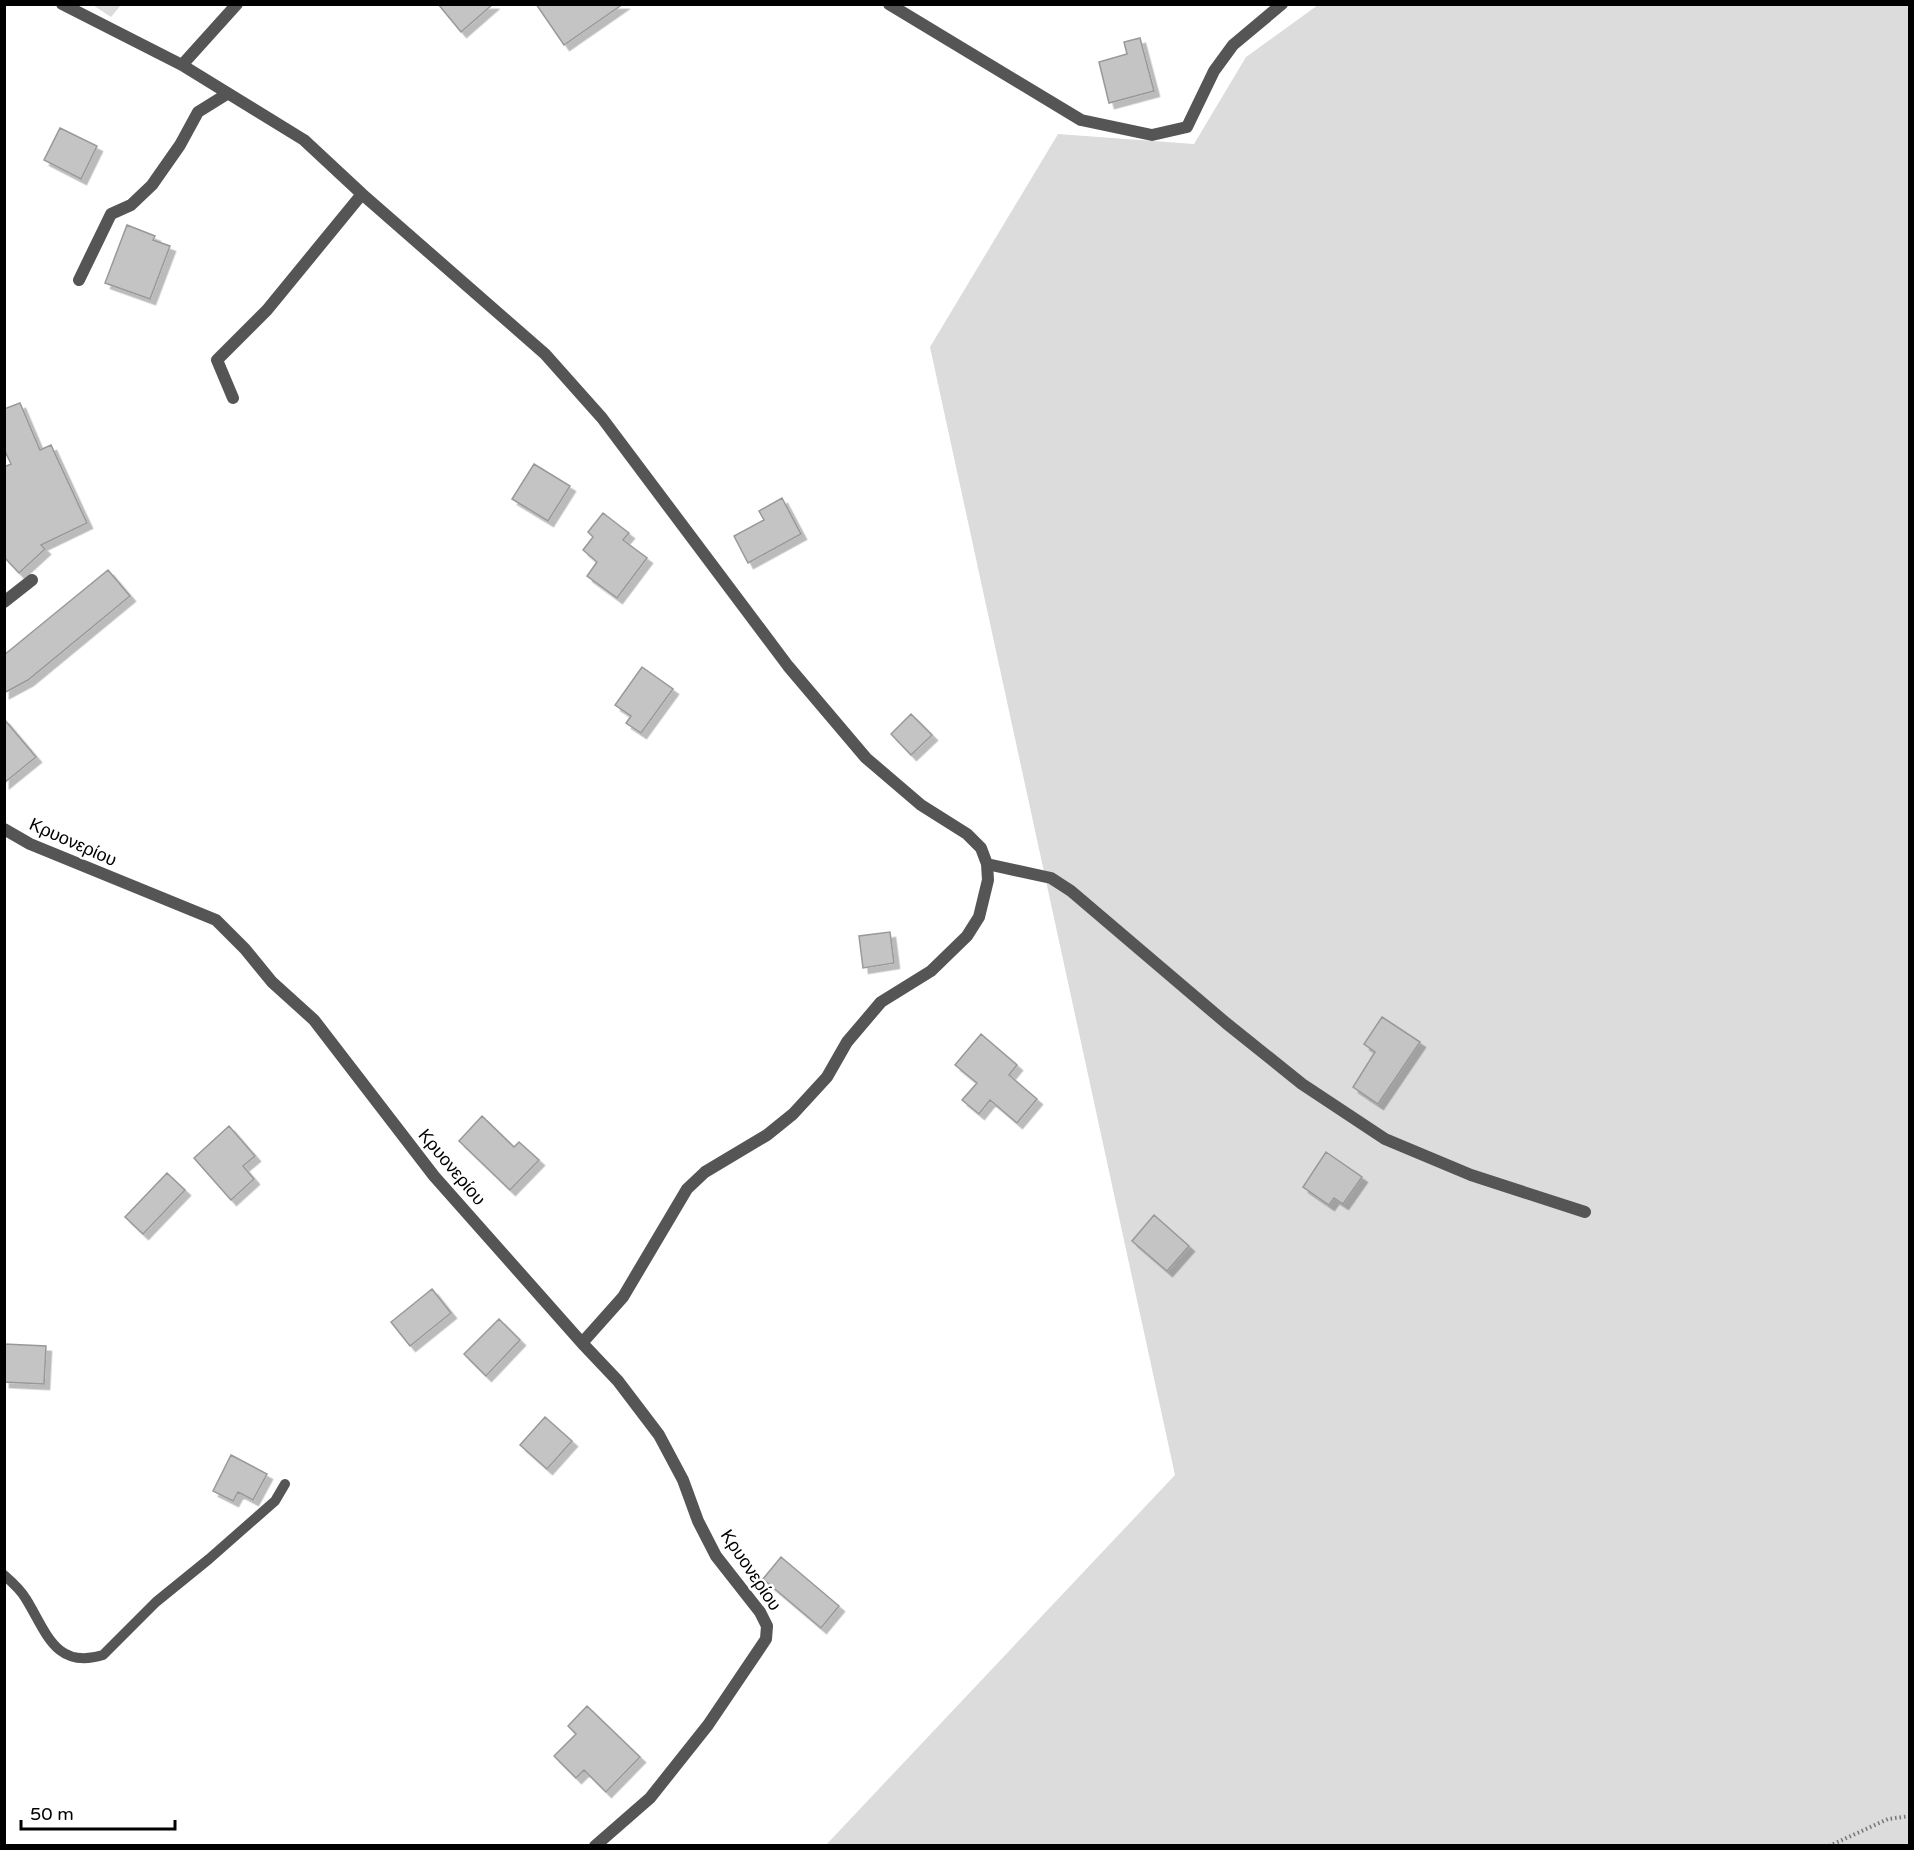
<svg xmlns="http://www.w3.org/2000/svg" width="1914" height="1850" font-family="'Varela Round',sans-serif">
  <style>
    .green { fill: #dcdcdc }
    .building { fill: #c4c4c4; stroke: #999; stroke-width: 1.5; filter: url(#shadow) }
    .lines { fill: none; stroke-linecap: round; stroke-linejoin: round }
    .path { stroke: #777; stroke-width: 4; stroke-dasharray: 1.5 3; stroke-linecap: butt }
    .service { stroke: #555; stroke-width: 10 }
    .minor { stroke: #555; stroke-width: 12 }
    .labels { text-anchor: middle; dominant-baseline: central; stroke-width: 5; stroke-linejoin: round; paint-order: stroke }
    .street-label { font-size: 18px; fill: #000; stroke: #fff }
  </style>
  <defs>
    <filter id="shadow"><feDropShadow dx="5.5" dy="5.5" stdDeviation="0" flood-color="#0004"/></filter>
  </defs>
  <rect width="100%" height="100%" fill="#fff"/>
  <path class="green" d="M93 5H121L111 17Z
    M1318 5H1909V1845L825 1846 1175 1475 930 347 1058 134 1194 144 1246 57Z"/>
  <path class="building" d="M438 4H493L461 32Z
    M536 4H623L564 45Z
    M1140 38 1154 91 1109 103 1099 62 1127 54 1124 42Z
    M60 128 97 146 81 179 44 160Z
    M127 225 155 236 153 240 170 246 150 299 105 283Z
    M20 403 40 450 51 445 87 523 41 545 45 549 19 573 4 557V467L11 464 4 449V409Z
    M534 464 570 486 548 521 512 499Z
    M782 498 801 534 748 563 734 536 764 520 759 511Z
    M603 513 629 533 623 540 647 558 617 598 587 576 597 562 583 550 593 537 588 532Z
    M108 570 130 596 28 680 4 693V655Z
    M642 667 673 689 641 733 626 723 631 716 615 705Z
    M911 714 932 735 911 755 891 734Z
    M4 719 36 757 4 783Z
    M890 932 894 963 863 968 859 936Z
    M1382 1017 1420 1042 1378 1104 1353 1087 1375 1052 1364 1044Z
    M981 1034 1017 1065 1009 1075 1037 1099 1017 1123 990 1100 979 1114 962 1100 977 1083 955 1065Z
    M482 1116 514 1147 519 1142 539 1160 510 1190 459 1141Z
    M229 1126 255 1156 243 1166 254 1179 231 1200 194 1158Z
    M1326 1152 1362 1177 1343 1204 1334 1198 1329 1205 1303 1187Z
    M167 1173 185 1190 143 1234 125 1217Z
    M1154 1215 1189 1246 1167 1271 1132 1241Z
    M432 1289 451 1313 410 1346 391 1322Z
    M499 1319 520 1340 486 1376 464 1354Z
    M4 1344 46 1346 44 1384 4 1382Z
    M545 1417 572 1441 547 1469 520 1445Z
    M231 1455 267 1474 253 1500 238 1492 233 1501 213 1491Z
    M781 1557 839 1606 821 1628 763 1579Z
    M587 1706 640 1757 606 1792 584 1770 576 1778 554 1756 576 1734 568 1726Z"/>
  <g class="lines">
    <path class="path" d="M1829 1846 1888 1819 1910 1816"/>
    <path class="service" d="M4 1575C12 1582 21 1590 26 1599 46 1631 55 1670 103 1655L156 1602 209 1559 275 1501 285 1484"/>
    <path class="minor" d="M62 4 182 65 304 140 362 194 545 354 602 418 788 666 866 758 921 805 967 834 981 848 987 864 988 880 979 917 967 936 931 971 881 1002 847 1042 827 1077 793 1114 767 1135 705 1172 687 1189 623 1297 582 1343
      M889 4 1081 120 1152 135 1187 127 1214 71 1233 45 1282 4
      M182 65 237 4
      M79 280 111 214 131 205 152 185 180 145 198 112 227 94
      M233 398 217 360 267 310 362 194
      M4 602 32 580
      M4 829 30 844 216 920 245 949 272 982 314 1020 434 1176 582 1343 618 1381 659 1435 683 1480 698 1521 716 1556 760 1612 767 1626 766 1639 708 1725 650 1798 595 1846
      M987 864 1051 878 1071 891 1226 1023 1302 1084 1385 1139 1471 1175 1585 1212"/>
  </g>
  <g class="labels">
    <g class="street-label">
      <text transform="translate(73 842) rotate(24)">Κρυονερίου</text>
      <text transform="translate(452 1167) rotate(50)">Κρυονερίου</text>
      <text transform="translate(751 1570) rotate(56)">Κρυονερίου</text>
    </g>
  </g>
  <rect width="1914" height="1850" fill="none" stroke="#000000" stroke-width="12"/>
  <path d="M21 1820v9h154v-9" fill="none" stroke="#000000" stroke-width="3"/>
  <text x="30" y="1820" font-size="18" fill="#000000" stroke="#ffffff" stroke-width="4.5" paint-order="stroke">50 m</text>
</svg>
